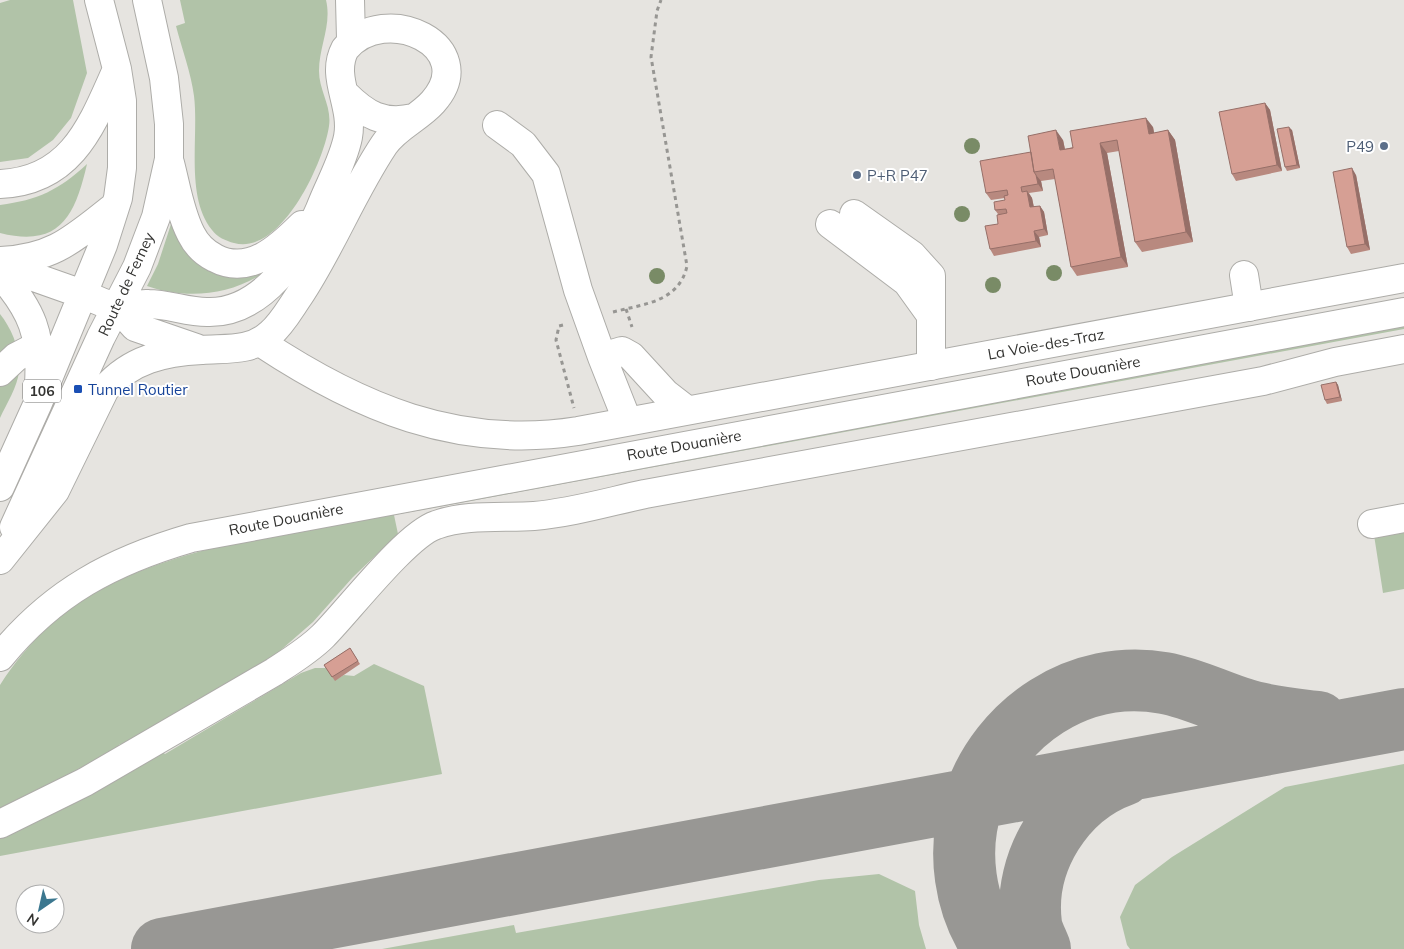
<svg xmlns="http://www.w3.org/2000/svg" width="1404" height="949" font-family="Mulish,sans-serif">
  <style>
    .green { fill: #b1c3a8 }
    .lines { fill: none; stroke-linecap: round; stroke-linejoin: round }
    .taxiway { stroke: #989794; stroke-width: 62 }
    .minor-casing { stroke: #adaca8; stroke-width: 30 }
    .major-casing { stroke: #adaca8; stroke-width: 30 }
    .highway-casing { stroke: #adaca8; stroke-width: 30 }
    .path { stroke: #979693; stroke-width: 3; stroke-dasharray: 4 4; stroke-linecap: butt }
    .minor { stroke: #fff; stroke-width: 28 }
    .major { stroke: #fff; stroke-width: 28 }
    .highway { stroke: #fff; stroke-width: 28 }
    .tree { fill: #798b66 }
    .wall { fill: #b8897f }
    .shaded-wall { fill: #966f68 }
    .building { fill: #d69f94; stroke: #966f68 }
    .service-dot { fill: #5c6f8a; stroke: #fff; stroke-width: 2 }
    .transit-dot { fill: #1a4fb4; stroke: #fff; stroke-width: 2 }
    .labels { text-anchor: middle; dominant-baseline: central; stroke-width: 4; stroke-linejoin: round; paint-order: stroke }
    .shield { fill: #fff; stroke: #70706f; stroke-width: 1 }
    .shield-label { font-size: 14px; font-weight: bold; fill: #333331 }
    .service-label { font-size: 15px; fill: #4e5e75; stroke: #fff; text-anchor: end }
    .street-label { font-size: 15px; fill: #333331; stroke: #fff }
    .transit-label { font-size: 15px; fill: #164399; stroke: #fff; text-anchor: start }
  </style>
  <rect width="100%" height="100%" fill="#e6e4e0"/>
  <path class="green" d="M10 0H73L87 73 71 118 53 140 28 158 0 162V3Z
    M180 0H326C332 25 319 46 319 71 319 91 332 106 329 126 324 162 281 256 234 243 226 241 217 237 212 230 185 197 199 136 194 96 191 73 182 49 176 26L185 23Z
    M87 164C75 216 60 248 0 233V205C38 200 59 190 87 164Z
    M172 221 264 269 265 272C231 295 187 300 147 286L158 264Z
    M0 314C12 329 21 351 19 371 18 386 6 405 0 418Z
    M1404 326V329L394 515 398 534 353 577 313 622 266 663 122 748 120 744 117 748 29 796 0 808V685C59 594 137 566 237 542Z
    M1404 529V589L1383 593 1374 535Z
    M374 664 424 686 442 774 0 856V837L34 823 161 751 165 754 301 673 315 668H326L335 680 344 675 354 676Z
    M1404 764V949H1130L1127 945 1120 917 1135 885 1172 857 1285 787Z
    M879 874 915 891 919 925 926 949H382L514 925 516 933 819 880Z"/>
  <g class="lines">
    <path class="taxiway" d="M162 949 1404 719
      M994 949C964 907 956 850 973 801 1000 721 1079 668 1164 683 1192 688 1217 701 1243 709 1267 717 1293 719 1318 722
      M1040 949C1037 941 1032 932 1031 924 1023 861 1064 796 1123 775"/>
    <defs>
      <path id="minor" d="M497 125 523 144 546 174 578 290 602 357
        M854 214 912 255 931 276V366
        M830 224 907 282 930 314
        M1244 275 1249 307
        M0 372 16 357 39 345
        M627 420 602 357 622 351 631 356 665 393 687 410
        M1372 524 1404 518
        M0 657C53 592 112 561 191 538L1404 312
        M0 824 85 782 274 672C291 661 309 650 323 636 348 611 406 535 436 525 466 514 502 518 534 516 571 513 608 502 645 494L1263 381 1335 362 1404 349"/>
      <path id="major" d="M345 94C366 115 383 125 414 118
        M170 163C176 186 180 213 191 234 196 244 205 253 215 258 249 276 279 248 302 225
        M0 184C72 181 92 125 117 69
        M0 261C54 259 74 238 115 206
        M0 265C28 275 56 285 85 295 95 299 108 306 118 307 128 308 138 303 148 304 168 304 187 312 207 312 262 314 301 254 320 209 329 185 343 162 348 137 354 105 330 77 345 49 385 0 482 47 433 102 419 118 396 127 384 145 352 193 331 248 299 296 290 309 282 324 270 334 251 352 225 348 202 350 164 352 131 359 105 389L55 491 0 560
        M0 274C32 310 42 335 39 384
        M117 307 135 327 196 348
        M260 342C358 407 458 450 578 431L1404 278
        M0 487 38 403 103 245 118 198 122 168V101L117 69 99 0
        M14 527 101 337 137 267 156 217 169 159V124L164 78 147 0"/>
      <path id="highway" d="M350 0 351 39"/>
    </defs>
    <use href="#minor" class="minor-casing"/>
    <use href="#major" class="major-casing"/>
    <use href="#highway" class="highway-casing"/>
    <path class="path" d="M626 309 632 327
      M613 312C644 304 679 302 687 266L651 57 657 11 661 0
      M563 325 559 326 556 340 574 408"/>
    <use href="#minor" class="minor"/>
    <use href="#major" class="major"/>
    <use href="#highway" class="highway"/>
  </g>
  <g class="tree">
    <circle cx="972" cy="146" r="8"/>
    <circle cx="962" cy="214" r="8"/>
    <circle cx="1054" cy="273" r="8"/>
    <circle cx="657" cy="276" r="8"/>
    <circle cx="993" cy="285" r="8"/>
  </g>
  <path class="wall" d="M1265 103 1270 110 1282 171 1236 181 1232 174Z
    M1153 127 1154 133 1168 130 1175 140 1193 242 1142 252 1135 242 1119 151 1107 153 1128 267 1077 276 1071 267 1055 179 1041 181 1043 191 1029 193 1032 198 1034 207 1040 206 1044 212 1048 235 1039 237 1041 247 994 256 990 249 998 224V214L995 210 1005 200V198L991 200 986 193 1031 152 1063 140 1065 149Z
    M1292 130 1300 168 1287 171 1285 167Z
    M1356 175 1370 250 1351 254 1347 247Z
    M1336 382 1338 385 1342 401 1327 404 1325 400Z
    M350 648 360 664 335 681 324 665Z"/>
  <path class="shaded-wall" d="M1265 103 1270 110 1282 171 1277 165Z
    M1146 118 1153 127 1156 144 1149 134Z
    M1289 127 1292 130 1300 168 1297 165Z
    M1056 130 1063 140 1067 160 1060 150Z
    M1168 130 1175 140 1193 242 1186 232Z
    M1100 143 1107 153 1128 267 1121 257Z
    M1352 168 1356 175 1370 250 1365 244Z
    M1036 175 1041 181 1043 191 1038 184Z
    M1027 191 1032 198 1035 214 1030 207Z
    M1040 206 1044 212 1048 235 1044 229Z
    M1034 231 1039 237 1041 247 1036 241Z
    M1336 382 1338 385 1342 401 1340 397Z"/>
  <path class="building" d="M1265 103 1277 165 1232 174 1219 112Z
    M1146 118 1149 134 1168 130 1186 232 1135 242 1117 140 1100 143 1121 257 1071 267 1053 169 1034 172 1028 136 1056 130 1060 150 1073 148 1070 131Z
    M1289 127 1297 165 1285 167 1277 129Z
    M1031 152 1034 172 1036 175 1038 184 1021 187 1022 192 1027 191 1030 207 1040 206 1044 229 1034 231 1036 241 990 249 985 226 998 224 997 215 1007 213 1006 209 995 210 994 202 1005 200 1004 196 1008 195 1007 190 986 193 980 161Z
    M1352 168 1365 244 1347 247 1333 172Z
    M1336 382 1340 397 1325 400 1321 385Z
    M350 648 358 661 332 677 324 665Z"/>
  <g class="service-dot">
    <circle cx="1384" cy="146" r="5"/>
    <circle cx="857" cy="175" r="5"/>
  </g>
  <rect class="transit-dot" x="73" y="384" width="10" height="10" rx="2.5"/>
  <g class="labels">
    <rect class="shield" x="23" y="379.5" width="38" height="23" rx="4"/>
    <g class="shield-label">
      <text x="42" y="391">106</text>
    </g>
    <g class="service-label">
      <text x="1374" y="146">P49</text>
      <text x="867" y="175" text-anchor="start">P+R P47</text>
    </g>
    <g class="street-label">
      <text transform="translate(126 284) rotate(-65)">Route de Ferney</text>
      <text transform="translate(1046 344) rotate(-10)">La Voie-des-Traz</text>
      <text transform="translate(1083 371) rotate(-10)">Route Douanière</text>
      <text transform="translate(684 445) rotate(-10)">Route Douanière</text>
      <text transform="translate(286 519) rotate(-11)">Route Douanière</text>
    </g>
    <g class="transit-label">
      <text x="88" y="389">Tunnel Routier</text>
    </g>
  </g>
  <g transform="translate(40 909) rotate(214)"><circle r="24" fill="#ffffff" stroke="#adadad"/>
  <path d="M0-4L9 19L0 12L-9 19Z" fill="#3b778f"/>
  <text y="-8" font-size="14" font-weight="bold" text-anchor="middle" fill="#333331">N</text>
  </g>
</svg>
